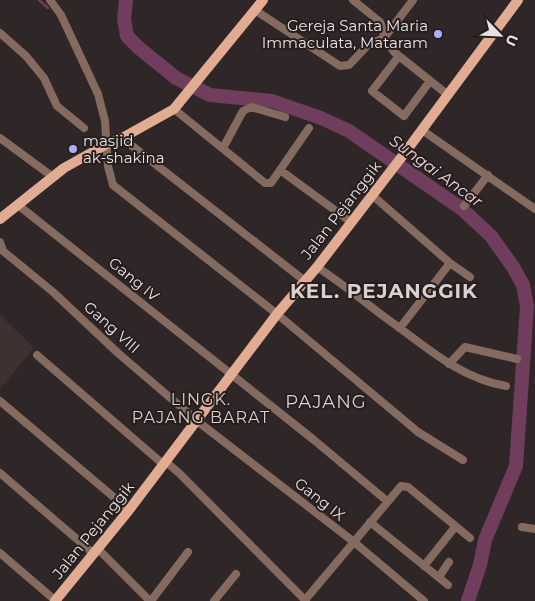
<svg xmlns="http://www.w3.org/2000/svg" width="535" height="601" font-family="Montserrat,sans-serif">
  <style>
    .built { fill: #3e3130 }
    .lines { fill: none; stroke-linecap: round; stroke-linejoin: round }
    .stream { stroke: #713d5d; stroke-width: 2.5 }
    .river { stroke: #713d5d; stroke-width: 14 }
    .minor { stroke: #856b5f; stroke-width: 8 }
    .major { stroke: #e2ac93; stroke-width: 10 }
    .poi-dot { fill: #abaffb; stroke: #251e1d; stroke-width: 2 }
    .labels { text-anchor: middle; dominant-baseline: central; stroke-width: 4; stroke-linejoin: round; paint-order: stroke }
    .poi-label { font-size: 15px; fill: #e8e3e2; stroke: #251e1d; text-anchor: end }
    .street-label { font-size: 15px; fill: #e8e3e2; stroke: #251e1d }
    .water-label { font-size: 16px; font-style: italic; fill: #f5d2e6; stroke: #251e1d }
    .neighbourhood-label { font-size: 16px; letter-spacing: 1px; fill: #d9d0cf; stroke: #251e1d }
    .quarter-label { font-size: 18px; letter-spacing: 1px; fill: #d9d0cf; stroke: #251e1d }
    .district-label { font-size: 20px; font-weight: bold; letter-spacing: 1px; fill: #d9d0cf; stroke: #251e1d }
  </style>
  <rect width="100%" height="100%" fill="#2f2727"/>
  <path class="built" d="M0 315 34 348 0 389Z"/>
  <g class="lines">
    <path class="stream" d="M39 0 48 8"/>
    <path class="river" d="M126 0 124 19 127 36 139 48 176 78 210 95 272 101 321 118 349 131 462 209 491 236 513 267 523 285 527 306 516 466 485 540 480 565 468 601"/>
    <path class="minor" d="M50 0 61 15 98 94 105 121 108 166 113 185 277 314 418 432 463 460
      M353 0 380 22 383 29 384 38 394 52 448 95
      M255 10 340 66 349 65 368 45 384 38 413 0
      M0 33 26 56 44 78 57 106 84 128
      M399 56 372 91 404 116 430 81
      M174 109 265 183H271L280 170 351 222
      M422 130 535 209
      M0 138 53 177
      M122 138 305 281
      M223 148 243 111 251 107 285 117
      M280 170 309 128
      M372 195 450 263 470 277
      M18 205 314 440 387 501
      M464 206 488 175
      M0 242 3 251 53 292 119 354 201 424 354 542 424 601
      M317 267C345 285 370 307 397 326 431 351 463 379 506 386
      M399 328 403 324 450 263
      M37 355 164 465
      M449 364 465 347 517 359
      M0 401 129 510
      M166 462 179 473 306 601
      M0 473 93 553
      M370 522 448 585
      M522 527 535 529
      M97 548 150 601
      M0 553 56 601
      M424 566 455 527
      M439 577 449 562
      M305 600 401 486 408 487 470 538
      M151 601 188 552
      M214 601 236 574"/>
    <path class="major" d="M0 219 64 168 107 144 122 138 174 109 263 0
      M55 601 129 510 277 314 317 267 407 150 518 0"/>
  </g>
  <g class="poi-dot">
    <circle cx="438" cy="34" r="5"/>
    <circle cx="73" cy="149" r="5"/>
  </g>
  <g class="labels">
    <g class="poi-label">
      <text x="428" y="25">Gereja Santa Maria<tspan x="428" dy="17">Immaculata, Mataram</tspan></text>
      <text x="83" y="140" text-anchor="start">masjid<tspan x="83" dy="17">ak-shakina</tspan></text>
    </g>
    <g class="street-label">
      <text transform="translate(341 210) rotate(-52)">Jalan Pejanggik</text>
      <text transform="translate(134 279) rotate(39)">Gang IV</text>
      <text transform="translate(112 327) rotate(42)">Gang VIII</text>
      <text transform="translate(320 499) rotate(38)">Gang IX</text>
      <text transform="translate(93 530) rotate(-51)">Jalan Pejanggik</text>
    </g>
    <g class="water-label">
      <text transform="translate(436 171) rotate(36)">Sungai Ancar</text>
    </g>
    <g class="neighbourhood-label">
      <text x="201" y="399">LINGK.<tspan x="201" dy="18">PAJANG BARAT</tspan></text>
    </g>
    <g class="quarter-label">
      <text x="326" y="402">PAJANG</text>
    </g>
    <g class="district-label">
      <text x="384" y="291">KEL. PEJANGGIK</text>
    </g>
  </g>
  <g transform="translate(500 35) rotate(114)" stroke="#251e1d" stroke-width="4" paint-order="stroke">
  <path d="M0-4L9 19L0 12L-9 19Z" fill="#e8e3e2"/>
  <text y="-8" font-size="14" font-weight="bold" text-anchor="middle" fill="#e8e3e2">U</text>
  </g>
</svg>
